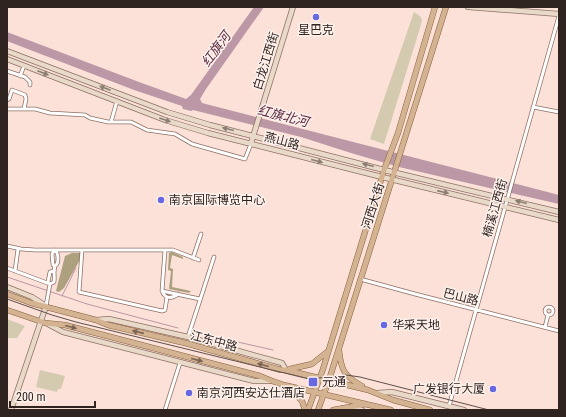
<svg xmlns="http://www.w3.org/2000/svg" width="566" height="417" font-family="'Roboto Condensed','Noto Sans SC',sans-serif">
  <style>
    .green { fill: #d4caaf }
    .forest { fill: #ada07e }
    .water { fill: #bc97a6 }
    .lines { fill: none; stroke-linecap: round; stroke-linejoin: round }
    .stream { stroke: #bc97a6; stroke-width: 1 }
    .street-casing { stroke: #8d7066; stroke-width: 4.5 }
    .secondary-casing { stroke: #8d7066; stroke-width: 6 }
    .primary-casing { stroke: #88603b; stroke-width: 6 }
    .street { stroke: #fff; stroke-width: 3 }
    .secondary { stroke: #e9d9c8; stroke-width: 4.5 }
    .primary { stroke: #d4b392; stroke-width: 5 }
    .tram { stroke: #5f4f4a; stroke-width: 1 }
    .oneway { fill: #8c7e74 }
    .oneway2 { fill: #7a6453 }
    .poi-dot { fill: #6869e2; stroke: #fef1ec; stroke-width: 1.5 }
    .labels { text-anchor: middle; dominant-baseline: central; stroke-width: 3; stroke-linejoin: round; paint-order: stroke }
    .poi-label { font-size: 12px; fill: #302420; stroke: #fef1ec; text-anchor: start }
    .street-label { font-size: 12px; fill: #302420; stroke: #fef1ec }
    .water-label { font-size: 13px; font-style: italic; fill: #5a2840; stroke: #fef1ec }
  </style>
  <rect width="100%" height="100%" fill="#fbe1d7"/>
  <path class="green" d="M414 12 421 17 422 20 420 28 384 144 370 139Z
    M7 319 25 326 17 338H7Z
    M40 370 65 376 61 389H58L57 392 36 387Z"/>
  <path class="forest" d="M172 252 183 257V259L172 255 170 268 173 269 172 287 191 291 189 293 169 289 171 271 168 270 169 253Z
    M72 253H82L81 258 64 288 59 292 56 291 64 260 65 256Z"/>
  <path class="water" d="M254 7H264L206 89 200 99 202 103 559 195V204L399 167 351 153 301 137 193 110 191 111 183 109 182 106 134 90 7 41V32L139 82 186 99 191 95Z"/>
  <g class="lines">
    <path class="stream" d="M7 277 87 304 178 328
      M62 296 76 268
      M198 333 273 350"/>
    <defs>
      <path id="street" d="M7 71 25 77 30 82V85
        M20 76 24 66
        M7 100 9 99 12 90 25 95 26 99 24 109
        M533 107 559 112
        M7 109H35L50 113 85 115 90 118 108 122H131L147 130 175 134 192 144 245 159 251 144
        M111 122 117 101
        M7 246 21 249 35 250H173L199 260
        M55 250C59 254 59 263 55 266L53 265 52 254Z
        M82 250 79 292 162 311 165 310 167 297
        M165 250 162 291C165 299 172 299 178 294
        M193 258 201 234
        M7 268 50 284 46 306
        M15 271 18 249
        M54 271 50 272 48 282 50 284 54 282C55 276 53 272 55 266
        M360 279 415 294 559 331
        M162 291 200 299
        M545 311a4 4 0 1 1 8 0a4 4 0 1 1-8 0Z
        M545 327 548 315
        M188 337 214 257
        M449 406 559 16
        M165 410 180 363"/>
      <path id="secondary" d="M468 7 559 14
        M7 51 167 112 210 125 384 170 559 212
        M7 59 165 120 208 133 382 177 559 220
        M251 143 293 7
        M7 287 32 297 46 306 11 410
        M96 320 109 319 188 337 282 363 286 370
        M48 324 63 332 254 381H271
        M377 393 392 392 464 410
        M351 407 362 410"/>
      <path id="primary" d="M7 294 31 303 96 320 108 325 185 343 281 370H286L368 390 393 400 430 410
        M7 310 45 323 65 325 260 376 272 381 284 385 391 410
        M339 350C341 370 344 376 362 386
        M290 369 312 364 327 352
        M287 386 302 401 305 410
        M308 410 323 369 384 170 398 133 435 7
        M318 410 329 380 446 7
        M333 410 366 404"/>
    </defs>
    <use href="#street" class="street-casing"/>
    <use href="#secondary" class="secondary-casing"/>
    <use href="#primary" class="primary-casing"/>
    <use href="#street" class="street"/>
    <use href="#secondary" class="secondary"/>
    <use href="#primary" class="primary"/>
    <path class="tram" d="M7 299 52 315 76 322 309 379 346 375 360 377 489 410"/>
  </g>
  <defs><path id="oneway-solid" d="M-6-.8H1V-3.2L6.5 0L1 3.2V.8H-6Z"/></defs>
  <g class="oneway">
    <use href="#oneway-solid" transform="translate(43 73) rotate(21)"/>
    <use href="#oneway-solid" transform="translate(105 88) rotate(-159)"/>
    <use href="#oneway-solid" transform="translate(165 120) rotate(19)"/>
    <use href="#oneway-solid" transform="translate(228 129) rotate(-166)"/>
    <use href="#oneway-solid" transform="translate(317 161) rotate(15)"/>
    <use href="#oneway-solid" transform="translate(368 165) rotate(-165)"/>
    <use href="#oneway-solid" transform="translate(443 192) rotate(13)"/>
    <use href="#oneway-solid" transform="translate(521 202) rotate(-166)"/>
  </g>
  <g class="oneway2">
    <use href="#oneway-solid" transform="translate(71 327) rotate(15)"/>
    <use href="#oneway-solid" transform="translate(138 332) rotate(-167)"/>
    <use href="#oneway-solid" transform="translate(197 360) rotate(14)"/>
    <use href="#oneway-solid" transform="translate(263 365) rotate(-165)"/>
  </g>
  <g class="poi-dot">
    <circle cx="316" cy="17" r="4"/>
    <circle cx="161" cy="200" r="4"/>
    <circle cx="384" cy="325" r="4"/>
    <rect x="308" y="377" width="10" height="10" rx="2"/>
    <circle cx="493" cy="389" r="4"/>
    <circle cx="189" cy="393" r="4"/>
  </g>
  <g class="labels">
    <g class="poi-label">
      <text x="316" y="30" text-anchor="middle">星巴克</text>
      <text x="169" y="200">南京国际博览中心</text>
      <text x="392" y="325">华采天地</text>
      <text x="322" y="382">元通</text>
      <text x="485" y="389" text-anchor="end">广发银行大厦</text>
      <text x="197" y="393">南京河西安达仕酒店</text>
    </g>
    <g class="street-label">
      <text transform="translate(266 61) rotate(-73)">白龙江西街</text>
      <text transform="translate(282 141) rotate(15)">燕山路</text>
      <text transform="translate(373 206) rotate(-72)">河西大街</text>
      <text transform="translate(495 208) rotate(-74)">楠溪江西街</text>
      <text transform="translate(461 297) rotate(14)">巴山路</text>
      <text transform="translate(214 341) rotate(15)">江东中路</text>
    </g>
    <g class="water-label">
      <text transform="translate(216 49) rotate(-54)">红旗河</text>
      <text transform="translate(283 116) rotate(14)">红旗北河</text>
    </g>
  </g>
  <rect width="566" height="417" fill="none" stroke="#302420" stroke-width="16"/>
  <path d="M10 401v6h85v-6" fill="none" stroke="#302420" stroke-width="2"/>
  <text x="16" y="401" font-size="12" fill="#302420" stroke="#fef1ec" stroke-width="3" paint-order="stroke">200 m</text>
</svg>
